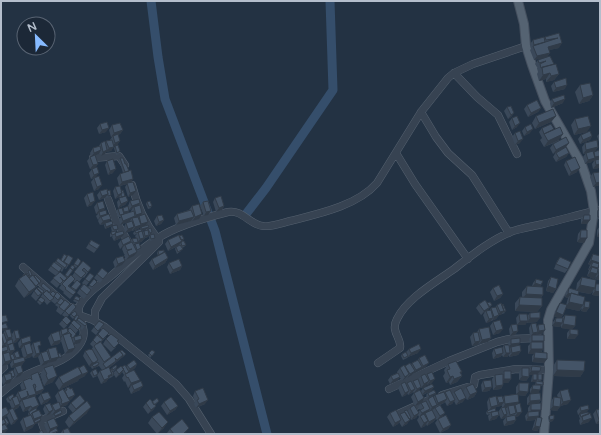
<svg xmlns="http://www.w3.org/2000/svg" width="601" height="435" font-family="'Varela Round',sans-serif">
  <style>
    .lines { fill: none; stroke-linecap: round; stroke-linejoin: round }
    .river { stroke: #354e6b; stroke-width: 9 }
    .minor-casing { stroke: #55616f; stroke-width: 8 }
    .major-casing { stroke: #444f5e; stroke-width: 10 }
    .minor { stroke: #374352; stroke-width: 7 }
    .major { stroke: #556372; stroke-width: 8 }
    .wall { fill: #3a4859; fill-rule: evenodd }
    .shaded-wall { fill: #303b48 }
    .building { fill: #445467; stroke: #303b48 }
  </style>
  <rect width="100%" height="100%" fill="#233243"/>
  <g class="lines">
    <path class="river" d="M151 1 158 57 165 99 215 231 267 434
      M246 214 266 188 333 90 330 1"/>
    <defs>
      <path id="minor" d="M454 73 477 97 498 115 517 154
        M421 112 436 137 448 153 472 175 509 233
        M396 153 415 184 468 259
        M93 158 119 156 125 165
        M132 185C137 205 144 222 157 238
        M108 199 116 221 130 245
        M23 267 69 307 78 309
        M79 315 93 320 105 327 176 384 189 399 211 434
        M95 321V311L102 298 159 242V239
        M378 363 400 348C402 338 390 332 397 319 407 298 436 282 454 269 472 255 492 239 513 231 523 228 533 226 543 224 560 220 577 215 594 211L600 210
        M1 370 4 367
        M389 389 449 361 497 342 509 339 539 338
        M1 393C10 385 18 379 28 374 45 366 66 362 78 347 93 329 73 317 80 305 86 293 101 284 111 276 126 263 141 248 158 238 175 227 208 217 228 212 242 209 250 225 263 226 272 227 282 223 290 221 318 214 357 206 377 183L421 112 448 78 454 73 473 64 526 46
        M442 395 474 385 475 377 480 375 516 369 549 370
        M398 414 429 400
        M40 418 44 429 46 434
        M42 420 63 411"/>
      <path id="major" d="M518 1 524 24 526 46 532 65 545 101 582 165 591 191 594 211 589 243 551 310 548 320 549 370 544 434"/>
    </defs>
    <use href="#minor" class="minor-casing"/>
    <use href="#major" class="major-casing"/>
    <use href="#minor" class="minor"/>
    <use href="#major" class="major"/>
  </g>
  <path class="wall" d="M545 37 559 48 549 50 550 53 547 57 534 60 530 50 531 49 530 44 533 40 544 38Z
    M538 60 559 74 554 80 546 82V79L539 81 537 74 538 72 537 68 538 67H537L535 64Z
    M554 82 565 89 553 92 551 86Z
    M580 85 593 95 589 101 579 104 575 92Z
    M552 99 563 103 551 108 550 103Z
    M527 105 541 108 538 112 528 117 524 109Z
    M507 107 514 113 511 117 508 119 504 111Z
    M536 116H556L551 122 535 129 532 123Z
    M512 118 517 127 512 130 509 122Z
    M575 119 587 132 574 135 571 125Z
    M100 124 106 132 99 134 97 128Z
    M112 125 123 130 120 134 118 135 120 141 117 145 114 146 111 151 106 152 105 154 101 156 100 153 99 154 95 156 98 164 95 168 90 169 87 161 90 157 91 156 90 153 93 148 98 147 101 143H105L106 141 110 140 112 137H111L109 130Z
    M525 127 530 133 524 136 522 131Z
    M542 128 559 140 566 147 569 153 566 157 556 162 553 157 556 152 553 154 550 148 553 144 559 141 544 147 540 140 542 138 539 132Z
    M515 133 520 143 515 145 512 137Z
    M600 133V145L597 136Z
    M581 135 592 136 590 140 580 144 578 139Z
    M585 143 598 147 595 151 593 152V153L594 152 600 153V166L599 168 593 169 592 164 594 161H592V162L585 164 583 157 586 153H587L583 154 582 147Z
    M115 146 119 154 116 155 114 148Z
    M120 158 136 191 133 195 128 197 125 187 127 184 120 186 121 191 128 201 125 205 118 208 117 202 120 198V197H119L115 199 113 191 115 187 119 186 117 178 120 174 123 173 119 160Z
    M107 161 113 173 108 175 105 165Z
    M566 161 577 172 569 176 564 165Z
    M92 169 96 177 99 189 94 191 91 182 94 178 91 179 89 173Z
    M600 172V185L593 187 590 177 593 173Z
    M107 189 110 197 106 198H105L99 200 97 195 100 191Z
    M87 194 92 205 87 207 84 198Z
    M215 198 224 206 222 210 216 212 213 202Z
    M130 201 140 203 139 205 142 213 141 216 148 222 145 226 149 227 147 229 142 231 143 232 144 231 148 230V229L151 234 149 235 148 237 145 238 141 242 137 243V242L136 244H133L134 246 135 244 141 248 140 250 137 251V252L134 256 126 260 124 255 125 254H124L122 249 123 247 120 249 118 244 121 240 130 243 131 242 132 239 136 238 135 236 137 234 134 235 133 233 135 231 140 229 141 227 139 228 138 229 132 231V230L131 231 125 233 124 227 126 223 130 222V221L120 225 119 219 121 217H118L116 211 118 209H122L123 208 128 206ZM132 209 131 211V212L123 215 128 213 129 210Z
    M147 202 151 208 148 209 146 204Z
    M203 202 208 215 204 216 200 206Z
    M97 203 105 208 104 210 106 215 108 222 113 224 112 226 105 229 104 225 105 224 100 225 98 221 99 219 98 220 96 216 98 214H96L94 207Z
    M192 206 199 219 192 221V219L191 221 176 225 174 218 177 214 189 210Z
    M598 210H600V219H597V212Z
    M584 215 590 220 587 224H581V219Z
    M157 216 164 220 161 224 156 226 154 221Z
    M112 226 117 231H116V233L124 234 121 238 114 241 112 237 113 236 110 237V234L112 232 111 228Z
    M600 226V237H597V230Z
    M581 230 584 243 577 242 578 234Z
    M150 235 153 240 150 241 149 237Z
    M179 236 184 239 182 241 186 245 184 247 182 248 181 251 177 254 175 249 176 247 168 251 165 244 168 240Z
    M91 240 100 245 94 253 86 248Z
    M158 251 164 252 168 258 165 263 153 270 149 263 152 259 158 256 157 253Z
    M593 254 600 256V279L599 280 595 279 596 276 594 279 587 276 589 270H588L590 265 588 264Z
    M68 255 73 258 66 269 64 268 62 272 60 270 58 274 65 276 73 266 78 258 81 261 76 268 75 267 66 280 72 276 83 261 91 268 84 278 83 277 79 282 75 291 76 292 70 299 63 293 64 292 59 288 62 284 61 285 60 284 57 288 50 282 56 276 48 270 54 262H55L56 261 63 262H64ZM73 281 75 283 71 288 69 286Z
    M560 257 568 269 565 273 554 269 557 261Z
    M116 258 122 265 115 268 113 262Z
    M169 263 182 266 180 270 170 274 167 267Z
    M28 271 40 283 31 293 24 298 15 286 19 279 22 277 23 275 26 273Z
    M90 273 94 276 86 286 88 287 94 279 97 282 84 299 77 293 83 284 82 283Z
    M108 273 100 283 94 278 97 274Z
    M551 277 556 289 553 293 546 291 548 281Z
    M582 277 595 285 596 284 599 296 592 295 593 291 590 294 579 292 578 295 589 308 586 312 581 311 582 308 579 311 566 308 563 315 561 318H562L565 315 575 326 572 329 575 339H567V333L570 329 561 328V325L560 327 552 326 553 322 556 318H559L554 316 557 307 560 303 566 305 568 298 565 297 566 292 569 288 576 290 577 283Z
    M536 279 541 285 540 287 543 295 541 298 542 306 537 312 515 311V303L520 297H522V292L527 286H532L533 283Z
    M41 286 53 297 57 292 59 300 55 304 51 301 47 305 44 301 40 305 37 302 44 292H43L36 301 31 296 34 291 39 288Z
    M493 288 503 294 500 298 494 301 490 292Z
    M75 298H80L77 303 73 301Z
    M57 303 67 308 61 315 56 311 58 307 55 305Z
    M487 303 492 305 487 311 490 310 491 308 496 307 497 305 505 313 499 315 496 319 486 323 483 315 485 312 481 315 476 308 479 304Z
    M65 311H73L67 317 71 321 64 329 59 324 65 317 62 315Z
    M530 313 537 322 527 323V322L525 325H517L518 331 515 335 510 336 509 329 511 325H517L516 318 519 314 527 316Z
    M71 314 76 316 73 319 70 316Z
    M77 315 79 316 76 321V322L79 318 87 324 82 330 80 328 76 333 74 337 82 339 80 343 74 345 72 352 65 354 61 341 59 344 51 346 48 338 51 334 59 333 61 330H68L69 328H68Z
    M493 322 500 333 493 335 490 326Z
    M104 324 96 335 91 331 94 327Z
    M531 324 537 327 538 325 545 330 542 334 536 335V334L535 335 544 341 543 342V349L541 353 547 359 544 363 532 362V356L534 354H528V346L530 344 529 339 531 336 530 337 529 328Z
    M479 329 491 338 488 342 479 344 478 345 472 346 470 337 473 333 477 332Z
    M5 330 12 334 14 331 17 342 13 343 12 338 11 340 12 354H13L14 353 19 358 23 357 21 349 22 348H19L18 343 21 339 30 343 31 346 33 343 39 348 40 353 38 357 33 358 32 355 31 357 25 359 22 365 21 366 20 376 15 378 14 377 12 379 10 383 3 385 1 379 4 375 13 371 15 367 11 368 10 364 12 361 10 362 9 364 2 366 1 364V357L2 355 1 356V348L6 346 5 345 1 348V334H3Z
    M98 334 106 337 101 342 110 358 126 354 124 356 113 365 109 368 110 370 112 368 117 367 116 369 113 372V373L116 370 122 367H126L127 365 137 364 135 368 129 372 138 382 140 390 131 394 129 389 131 386 128 388 125 381 124 382 122 378 124 375 122 372 116 378 114 375 112 377 108 379 106 382 101 384 97 375 100 371 102 370 99 366 92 369 91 367 89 366 83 356 85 351 91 350 93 347 90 344Z
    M106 339 116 347 111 352 103 344Z
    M511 339 518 345 521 351 518 355 509 357V355L507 357H503L502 355 500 357 493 359 492 353 494 349 502 348 504 345H508V343Z
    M48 349 58 354 60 359 48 363 47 364 41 366 38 357 41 353 46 351Z
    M409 349 418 353 408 357 407 358 403 360 401 356 402 354 406 352Z
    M152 350 155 352 150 358 148 355Z
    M419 358 426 367 420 370 419 371 413 374 412 375 402 381 399 376 400 377 397 381 390 384 388 380 391 376 397 373V372L400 368 411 365 412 363 418 360Z
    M557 360 584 371 580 377 553 376V366Z
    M448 364 461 373 462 376 457 382 450 385 449 382 446 383 443 376 445 373 444 370Z
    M532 366 540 371 538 374 543 385 540 387 538 394 541 400 538 404 539 412 538 417 540 427 537 431 532 430 535 420 526 421 525 416 528 412V408L530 405H527V398L530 394H536L530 393V389L533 385H535L536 381 535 382H531L532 376 533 375H529V377L526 381 519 380V372L522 368 529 370Z
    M78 367 85 376 79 379 78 381 59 390 55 383 59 377Z
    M44 368 53 382 44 386 42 381V380L40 375Z
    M92 371 97 376 93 378 90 373Z
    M504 371 511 379 508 383H503V385L501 389 493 390 492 379 495 375H501Z
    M427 374 432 383 427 385V384L426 386 421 388V387L419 390 421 391 423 388 434 387 431 391 423 395 415 406 411 397 414 393 413 392 412 393 408 395 407 393 406 395 402 397 398 388 401 384 406 385 407 383 412 382 413 381 418 380 421 376H426Z
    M31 375 44 389 41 393 34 396 39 405 36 409 41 420 40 422 35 424 32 428 24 432 20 422 23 418 29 416 28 414 29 412 28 410 23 412 20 405 18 408 14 410 15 423 11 425 7 416 2 419 9 423 6 426 5 433 1 434V420L9 410 12 409 9 402 8 403 6 399 8 397H15L18 392 22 391 20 385 23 381 28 379Z
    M483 381 492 387 489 391 482 392 481 385Z
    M519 383 528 392 525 396 518 395V404L519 416 515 417 516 420 513 424 504 426 503 421 506 417 507 416V415L505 418 501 419 498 412 501 408 502 407V405L501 406 496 407 495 408 496 411 499 415 496 419 489 421 488 416 490 414 487 415 486 413 487 411 488 410 487 402 489 398 496 399 497 397 503 398 504 396 516 394V387Z
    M466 387 477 392 474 397 467 400 463 392Z
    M66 388 72 399 69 400 67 405 61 407 59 411 62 413 61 415 54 418 56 428V433L54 434H48L44 425 47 421 54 418 53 416 54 414 52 415 51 413 50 414 46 416 43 409 45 405 51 406 52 405 58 403 55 396 58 392 64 391Z
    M195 391 205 404 196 408 194 404 195 402 193 396Z
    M560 391 568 404 560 406 557 411 550 410 551 401 554 397 558 398 557 395Z
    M445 392 452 394 454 392 463 402 456 405 454 401 452 404 447 406 445 402 444 403 440 405 445 413 442 417 437 420 436 419 433 422 427 426 426 424 425 426 421 428 417 420 419 417 418 415 416 418 411 420 410 418 407 424 402 427 399 422 398 424 393 427 387 417 390 413 399 416 404 411H408L410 408 418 412 420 410 418 407 421 403 426 402 428 399 433 398 435 395 444 393Z
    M428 393H436L434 395 428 398 426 395Z
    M41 394 48 402 41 405 38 398Z
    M159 401 155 405 156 406 153 410 148 414 143 407 146 403Z
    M164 402 178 406 175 410 167 415 161 406Z
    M71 403 82 405 87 413 69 428 65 422 69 416 73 413 68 407Z
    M580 407 586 412 589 422 580 425 579 420 580 419 579 416 580 414 578 415 577 411Z
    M600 408V423L596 424 593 414 596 410Z
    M549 416 553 421 549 422 548 418Z
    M152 417 164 428 157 434 148 423Z
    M438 419 451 425 448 429 440 433 435 423Z
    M189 428 184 434H167V433L170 429Z
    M63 430 71 434H60Z"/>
  <path class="shaded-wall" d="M562 43 559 48 545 51 548 47Z
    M550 53 547 57 534 60 537 56Z
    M550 73 546 79 539 81 543 75Z
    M559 74 554 80 546 82 551 76Z
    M567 85 565 89 553 92 556 88Z
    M593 95 589 101 579 104 583 98Z
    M565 99 563 103 551 108 554 103Z
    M541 108 538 112 528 117 531 113Z
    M514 113 511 117 508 119 511 115Z
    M556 116 551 122 535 129 539 123Z
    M520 123 517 127 512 130 515 126Z
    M591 126 587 132 574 135 578 129Z
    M109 128 106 132 99 134 102 130Z
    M533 129 530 133 524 136 527 132Z
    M123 130 120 134 111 137 114 133Z
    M563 134 559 140 544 147 548 141Z
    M592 136 590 140 580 144 583 140Z
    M523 139 520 143 515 145 518 141Z
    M120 141 117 145 112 147 115 143Z
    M569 143 566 147 553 154 556 150Z
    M114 147 111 151 106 152 105 154 101 156 103 152 107 150 109 148Z
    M598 147 595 151 583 154 586 150Z
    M101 150 99 154 91 157 94 153Z
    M569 153 566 157 556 162 559 158Z
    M600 156 598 160H595L594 161H593L595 157Z
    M595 158 592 162 585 164 588 160Z
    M98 164 95 168 90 169 93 165Z
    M600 164V166L599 168 593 169 596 165Z
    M580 168 577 172 569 176 571 172Z
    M116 169 113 173 108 175 110 171Z
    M99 173 96 177 91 179 94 175Z
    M133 179 131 183 119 186 122 182Z
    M600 182V185L593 187 596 183Z
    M102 185 99 189 94 191 97 187Z
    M136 191 133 195 128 197 130 193Z
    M122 193 119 197 115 199 118 195Z
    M108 194 105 198 99 200 102 196Z
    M95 201 92 205 87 207 90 203Z
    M128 201 125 205 118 208 121 204Z
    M140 203 137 207H134L132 209 129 210 132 206Z
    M224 206 222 210 216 212 219 208Z
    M105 208 103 212H99L98 214H96L99 210Z
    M129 211 128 213 123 214 124 212Z
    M211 211 208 215 204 216 206 212Z
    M142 213 140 218 139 216 138 218 133 219 136 215Z
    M107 214 104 218 101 217 98 220 100 216Z
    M202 214 199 219 192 221 195 217Z
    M135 216 133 220 132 218 130 221 120 225 123 221Z
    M194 217 191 221 176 225 179 221Z
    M111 219 108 223 100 225 103 221Z
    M164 220 161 224 156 226 159 222Z
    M583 220H590L587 224H581Z
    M148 222 145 226 132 231 135 227Z
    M113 224 112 226 105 229 106 227Z
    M134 227 131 231 125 233 128 229Z
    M149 227 147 229 141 231 142 229Z
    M152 232 151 234 149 235 148 237 144 238H145L141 242 137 243 140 239 144 238 145 236 149 235 150 233Z
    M599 232H600V237H597Z
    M124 234 121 238 114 241 116 237Z
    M580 238H587L584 243 577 242Z
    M131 241 128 245H125L123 247 120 249 123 245Z
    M182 241 179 245 168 251 171 247Z
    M137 252 134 256 126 260 129 256Z
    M168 258 165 263 153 270 155 266Z
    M591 260 600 263V265L598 268 593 262 590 265 588 264Z
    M125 261 122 265 115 268 118 264Z
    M182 266 180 270 170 274 173 270Z
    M591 266 598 268 595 272 592 267 589 270H588Z
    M590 272 597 274 594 279 587 276Z
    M598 275H600V279L599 280 595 279Z
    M39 283 31 293 24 298 29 292 35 287Z
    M535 283 541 285 539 289 532 287Z
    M580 285 595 288 590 294 576 291Z
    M548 286 556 289 553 293 546 291Z
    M595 291 600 292 599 296 592 295Z
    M568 293 571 294 568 298 565 297Z
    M503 294 500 298 494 301 497 296Z
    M526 294 543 295 538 301 522 300Z
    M569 302 583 305 579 311 565 308Z
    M492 305 487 311H486L481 315 484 311 488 307Z
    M519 305 542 306 537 312 515 311Z
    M584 307 589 308 586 312 581 311Z
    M504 311 501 315H499L496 319 492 321 494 317 497 316 500 312Z
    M556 312 563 315 560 319 554 316Z
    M493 318 490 322 486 323 489 319Z
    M530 318H540L537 322 527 323Z
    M520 321H528L525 325H517Z
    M555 322 562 323 560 327 552 326Z
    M563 324 575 326 572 330 561 328Z
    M8 328 6 330 1 331 2 329Z
    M503 329 500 333 493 335 496 331Z
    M545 330 542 334 536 335 539 331Z
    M518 331 515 335 510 336 513 332Z
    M68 332 66 337 63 335 61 338 59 339 62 335Z
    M538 332 535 336 532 335 530 337 533 333Z
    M570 334 578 335 575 339H567Z
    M12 337 10 341 5 342 8 338Z
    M20 338 17 342 13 343 16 339Z
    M491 338 488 342 479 344 482 340Z
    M82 339 80 343 73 345 75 341Z
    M61 340 59 344 51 346 54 342Z
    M31 341 28 346 24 345 22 348H19L22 344Z
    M480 341 478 345 472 346 475 342Z
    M532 341H544L541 345 531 343Z
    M7 342 4 347H1L4 344Z
    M520 343 517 347H511L510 348H508L511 344Z
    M75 348 72 352 65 354 68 350Z
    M421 349 418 353 408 357 411 353Z
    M531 349H543L540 354 535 352 534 354H528Z
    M8 350 6 354H3L1 356V354L2 352Z
    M15 350 12 354 7 356 10 351Z
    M521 351 518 355 509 357 512 353Z
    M33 353 31 357 24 359 27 355Z
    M40 353 38 357 33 358 36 354Z
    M503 353 500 357 493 359 496 355Z
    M506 353H510L507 357H503Z
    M126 354 124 356 114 364 117 360Z
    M59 357 56 361 48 363 51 359Z
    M534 358 547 359 544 363 532 362Z
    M15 359 10 362 9 364 2 366 5 362Z
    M50 360 47 364 41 366 44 362Z
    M98 360 95 364 92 365 91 367 89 366 92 362Z
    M25 361 22 365 11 368 14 364Z
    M116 361 113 365 103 372 106 368Z
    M429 363 426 367 413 374 416 370Z
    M99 364 98 366 92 369 94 367Z
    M137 364 135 368 125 376 130 369Z
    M124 369 121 374 116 378 119 374Z
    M557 370 584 371 580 377 553 376Z
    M415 371 412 375 407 378 410 374Z
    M531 371H540L537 375H533V374V375H528Z
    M23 372 20 376 15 378 18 374Z
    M88 372 85 376 79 379 81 375Z
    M460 372H462L457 378 462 376 457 382 450 385 454 379Z
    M82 374 78 381 59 390 63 384Z
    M112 374 106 382 101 384 108 376Z
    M409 374 406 378 402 381 405 377Z
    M57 376 53 382 44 386 48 380Z
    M453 376 449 382 446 383 450 377Z
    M522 376 529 377 526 381 519 380Z
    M400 377 397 381 390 384 393 380Z
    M12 379 10 383 3 385 6 381Z
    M435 379 432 383 427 385 430 381Z
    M504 379H511L508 383H501Z
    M140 380 137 384 132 385 131 386 128 388 131 383Z
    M533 380H537L535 382H531Z
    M429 381 426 386 421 388 424 384Z
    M503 385 501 389 493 390 496 386Z
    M143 386 140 390 131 394 134 390Z
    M421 387 418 391 414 393 417 389Z
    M434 387 431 391 422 395 425 391Z
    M492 387 489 391 482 392 485 388Z
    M44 389 41 393 34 396 26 401 29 396 35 394 36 392Z
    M415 389 412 393 408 395 411 391Z
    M532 389 540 390 538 394 530 393Z
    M409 391 406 395 402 397 405 393Z
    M519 391 528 392 525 396 516 395Z
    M477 392 474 397 467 400 470 395Z
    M436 393 434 395 428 398 429 396Z
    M75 395 72 399 66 402 68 398Z
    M28 396 25 400H22L21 402 18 403 21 399Z
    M51 398 48 402 41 405 44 401Z
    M424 398 422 403 415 406 418 402Z
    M466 398 463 402 456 405 459 401Z
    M447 399 444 403 436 406 434 409 430 411 432 407 436 405 438 403Z
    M208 400 205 404 196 408 199 404Z
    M455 400 452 404 447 406 450 402Z
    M541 400 538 404H531L530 405H527L530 401Z
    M571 400 568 404 560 406 563 402Z
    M70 401 67 405 59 408 62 404Z
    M85 401 82 405 73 413 76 409Z
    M504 402 501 406 496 407 499 403Z
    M519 402 516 406 515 405 514 406H508L507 408H503L505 404Z
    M20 404 18 408 12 410 15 406Z
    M39 405 36 409 29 412 32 408Z
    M498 405 495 409 489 411 491 407Z
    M31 406 28 410 23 412 25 408Z
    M156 406 153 410 148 414 151 410Z
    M178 406 175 410 167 415 170 411Z
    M553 406 560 407 557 411 550 410Z
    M91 407 87 413 69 428 74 422Z
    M61 408 58 412 52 415 55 411Z
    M430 409 427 413H425L424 415 420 416 422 413Z
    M589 409 586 413 578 415 581 411Z
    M53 410 50 414 46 416 49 412Z
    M531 410H541L538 414H528Z
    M522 412 519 416 515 417 517 413Z
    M9 413 6 417 1 420V418Z
    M62 413 61 415 54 418 55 416Z
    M419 413 416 418 411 420 414 416Z
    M445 413 442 417 437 420 440 416Z
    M507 414 505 418 501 419 504 415Z
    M499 415 496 419 489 421 492 417Z
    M42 416 39 420 33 421 34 419Z
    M539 416 536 420 537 417 535 420 526 421 528 417Z
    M436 418 433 422 427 426 429 422Z
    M592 418 589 422 580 425 583 421Z
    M18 419 15 423 11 425 14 421Z
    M554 419 553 421 549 422 550 420Z
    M41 420 40 422 35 424 32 428 24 432 26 428Z
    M401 420 398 424 393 427 395 423Z
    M410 420 407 424 402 427 405 423Z
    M516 420 513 424 504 426 507 422Z
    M599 420H600V423L596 424Z
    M428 421 425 426 421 428 424 423Z
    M168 422 164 428 157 434 162 428Z
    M451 425 448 429 440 433 443 429Z
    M58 426 55 430 49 432 50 429Z
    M535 426 540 427 537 431 532 430Z
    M8 429 5 433 1 434 2 431Z"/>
  <path class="building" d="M559 33 562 43 548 47 550 53 537 56 533 46 558 38 546 40 545 37Z
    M544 37 545 42 534 45 533 40Z
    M550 56 554 64 541 68 540 64 546 61 539 63 538 60Z
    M556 64 559 74 551 76 550 73 543 75 542 67Z
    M566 78 567 85 556 88 554 82Z
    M590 83 593 95 583 98 580 85Z
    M564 95 565 99 554 103 552 99Z
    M537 100 541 108 531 113 527 105Z
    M511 106 514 113 511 115 507 107Z
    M553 109 556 116 539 123 536 116Z
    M517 116 520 123 515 126 512 118Z
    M588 116 591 126 578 129 575 119Z
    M107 122 109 128 102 130 100 124Z
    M120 123 123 130 114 133 112 125Z
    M531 124 533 129 527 132 525 127Z
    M551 124 554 129 544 134 542 128Z
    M560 127 563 134 548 141 544 134Z
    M520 131 523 139 518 141 515 133Z
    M590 131 592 136 583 140 581 135Z
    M118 134 120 141 115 143 113 136Z
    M566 137 569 143 556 150 553 144Z
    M112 140 114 147 109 148 106 141Z
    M597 140 598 147 586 150 585 143Z
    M105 141 107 150 103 152 101 143Z
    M118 145 120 151 117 153 115 146Z
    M100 146 101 150 94 153 93 148Z
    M566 147 569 153 559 158 556 153Z
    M599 150 600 156 595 157 594 152Z
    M593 151 595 158 588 160 586 153Z
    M95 155 98 164 93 165 90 157Z
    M575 157 580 168 571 172 566 161Z
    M120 158H123L125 164H126L129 171 125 172Z
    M113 159 116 169 110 171 107 161Z
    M600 159V164L596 165 595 160Z
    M97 167 99 173 94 175 92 169Z
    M131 170 133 179 122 182 120 174Z
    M600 172V182L596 183 593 173Z
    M99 176 102 185 97 187 94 178Z
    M133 182 136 191 130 193 127 183Z
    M120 186 122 193 118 195 115 187Z
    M107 189 108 194 102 196 100 191Z
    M110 190 111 195 108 196V194L107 191Z
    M123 190 125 196 122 197 121 195 122 193 121 191Z
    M93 192 95 201 90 203 87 194Z
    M126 196 128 201 121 204 119 198Z
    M221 196 224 206 219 208 215 198Z
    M139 199 140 203 132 206 130 201Z
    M103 201 105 208 99 210 97 203Z
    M150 201 152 206 149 207 147 202Z
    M208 201 211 211 206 212 203 202Z
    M199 204 202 214 195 217 192 206Z
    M140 205 142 213 136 215 134 207Z
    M128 206 129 211 124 212 123 208Z
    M122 208 124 214 120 215 118 209Z
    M106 210 107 214 100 216 99 212Z
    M191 210 194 217 179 221 177 214Z
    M598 210H600V217H598Z
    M134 211 135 216 123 221 121 215Z
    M109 214 111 219 103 221 101 217Z
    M145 214 148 222 141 224 139 216Z
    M162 215 164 220 159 222 157 216Z
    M584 215H590V220H583Z
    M138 217 141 225 135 227 132 218Z
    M112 221 113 224 106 227 105 223Z
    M132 221 134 227 128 229 126 223Z
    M117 225 118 229 114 230 112 226Z
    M148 225 149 227 142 229 141 227Z
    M151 228 152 232 150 233 148 229Z
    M141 229 142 231 136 233 135 231Z
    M148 230 149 235 145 236 144 231Z
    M581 230H587V238H580Z
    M116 231V233L115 234 112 235 111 232Z
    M123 231 124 234 116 237 115 233Z
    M142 231 144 238 140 239 138 232Z
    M154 234 155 238 151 239 150 235Z
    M179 235 182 241 171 247 168 240Z
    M182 235 184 239 181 240 179 236Z
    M129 236 131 241 123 245 121 240Z
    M137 238 138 242 134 243 132 239Z
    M91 240 100 245 97 249 89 244Z
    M182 241H184L186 245 182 246 181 243Z
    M132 242 137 252 129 256 127 251 132 249 127 250 125 245Z
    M139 243 141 248 137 250 135 244Z
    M180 245 183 249 178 252 176 247Z
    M164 250V252L159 255 158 251Z
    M165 252 168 258 155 266 152 259Z
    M64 254 67 256 63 262 61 260Z
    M593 254 600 256V263L591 260Z
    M68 255 73 258 69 265 64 262Z
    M123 256 125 261 118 264 116 258Z
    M560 257 571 262 568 269 556 264Z
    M58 258 67 265 65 268 56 261Z
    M78 258 81 261 78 266 74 264Z
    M179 259 182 266 173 270 169 263Z
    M83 261 91 268 88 272 84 268 82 270 86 273 81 278 74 272Z
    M54 262 62 268 59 272 51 266Z
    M593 262 599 264 598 268 591 266Z
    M72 265 75 267 72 271 73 270 70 268Z
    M592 267 598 269 597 274 590 272Z
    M600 267V275H598Z
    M70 268 73 270 68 277 65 275Z
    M102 268 108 273 103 279 97 274Z
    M30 270 32 275 30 276 28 271Z
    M60 272 67 278 64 281 60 277 63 281 60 284 53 278Z
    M27 273 30 278H29L26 274 24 276 23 275Z
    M90 273 94 276 89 282 85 279Z
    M26 274 36 287 29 292 19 279Z
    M33 275 39 283 36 286 29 278Z
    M35 275 41 281 39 284V283L34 276Z
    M71 275 75 279 68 286 76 292 73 295 65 289 66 288 62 284Z
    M551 277 558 279 556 289 548 286Z
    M582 277 596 280 595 288 580 285Z
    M94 279 97 282 92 287 89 285Z
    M536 279 543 281 541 285 535 283Z
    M77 280 81 284 76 290 71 287Z
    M43 283 51 290 49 293 41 286Z
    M84 284 91 290 87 295 80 289Z
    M596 284H600V292L595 291Z
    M499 285 503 294 497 296 493 288Z
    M527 286 543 287V295L526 294Z
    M38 287 44 291 42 294 37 289Z
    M37 288 42 293 38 296 34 291Z
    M569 288 579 291 578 295 571 293V294L568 293Z
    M47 290 54 298 50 301 43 294Z
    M53 291 56 294 53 297 50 294Z
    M57 292 61 296 58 300 54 296Z
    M571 293 585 297 583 305 569 302Z
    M76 296 80 298 79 301 74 299Z
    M41 297 45 300 42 303 38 300Z
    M520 297 542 298V306L519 305Z
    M61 298 64 301 60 305 57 303Z
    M65 300 70 304 64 311 59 307Z
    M485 300 490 307 484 311 479 304Z
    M585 301 590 302 589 308 584 307Z
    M490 302 492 305 489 307 487 303Z
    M73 303 76 307 69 315 65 311Z
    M501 303 504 311 500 312 497 305Z
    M560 303 567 305 563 315 556 312Z
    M503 304 506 311 503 312 504 311 502 305Z
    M496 307 499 315 494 317 491 308Z
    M491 310 493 318 489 319 486 311Z
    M75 311 77 314 74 317 71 314Z
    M540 312V318H530V313Z
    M519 314H527L528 321H520Z
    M6 315 8 321 1 323V316Z
    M77 315 79 316 76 321 74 319Z
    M565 315 576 316 575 326 563 324Z
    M66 316 71 321 67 325 62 320Z
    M79 318 87 324 85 326 77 320Z
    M556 318H563L562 323 555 322Z
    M74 320 81 326 78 330 71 323Z
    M500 320 503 329 496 331 493 322Z
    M99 321 104 324 98 331 94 327Z
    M6 323 8 328 2 329 1 325Z
    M536 323 538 332 533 333 531 324Z
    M517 324 518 331 513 332 511 325Z
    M544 324 545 330 539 331 538 325Z
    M489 327 491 338 482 340 479 329Z
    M67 328 68 332 62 335 61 330Z
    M70 328 76 334 73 338 70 336 72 335 68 331V330Z
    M103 328 109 333 103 339 98 334Z
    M10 329 12 337 8 338 5 330Z
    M570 329 578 330V335L570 334Z
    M18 330 20 338 16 339 14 331Z
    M59 331 61 340 54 342 51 334Z
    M478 332 480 341 475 342 473 333Z
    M4 333 7 342 4 344 1 334Z
    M70 333 75 348 68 350 63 335Z
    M111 334 119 340 117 341 119 343 114 348 106 339Z
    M81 335 82 339 75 341 74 337Z
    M97 335 103 340 97 344 93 340Z
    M532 335H544V341H532Z
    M30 336 31 341 22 344 21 339Z
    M520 338V343L511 344V339Z
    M12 339 13 343 7 345V341Z
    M40 341 41 345 38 346 40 353 36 354 33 343Z
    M100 341 111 357 104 362 94 346Z
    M531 342H543V349H531Z
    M13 343 15 350 10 351 8 345Z
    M30 343 33 353 27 355 24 345Z
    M419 344 421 349 411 353 409 349Z
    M504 345H509L510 353H506Z
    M520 345 521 351 512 353 511 347Z
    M7 346 8 350 2 352 1 348Z
    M56 347 59 357 51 359 48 349Z
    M502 347 503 353 496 355 494 349Z
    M90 349 91 350 92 349 98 360 94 363 92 362 85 351Z
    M122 350 126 354 122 357 123 355 120 351Z
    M152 350 155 352 152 356 149 353Z
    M18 351 20 357 16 358 14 353Z
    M47 351 50 360 44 362 41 353Z
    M120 351 123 355 117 360 115 358 116 361 106 368 103 364Z
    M9 352 12 360 5 362 3 354Z
    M406 352 408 356 404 358 402 354Z
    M535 352 547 353V359L534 358Z
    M60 353 62 357 58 358 59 357 58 354Z
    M13 354 15 359 11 360 10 355Z
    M425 355 429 363 423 366 419 358Z
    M24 357 25 361 14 364 13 360Z
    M134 360 137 364 130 369 127 365Z
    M418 360 422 367 416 370 412 363Z
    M557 360 585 361 584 371 557 370Z
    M456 361 462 372H460L462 376 454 379 453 376 450 377 447 370 450 369 448 364Z
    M98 362 99 364 94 367 92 365Z
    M410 363 415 371 410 374 405 366Z
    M21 365 23 372 18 374 15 367Z
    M53 365 57 376 48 380 46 375 47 374 44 368Z
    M84 365 88 372 81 375 82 374 79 368Z
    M116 365 117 367 113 370 112 368Z
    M125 365 129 372 126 374 122 367Z
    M404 365 409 374 405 377 400 368Z
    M121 366 124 369 119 374 116 370Z
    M532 366 541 367 540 371H531Z
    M78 367 82 374 63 384 59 377Z
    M109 367 112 374 108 376 109 378 104 380 100 371Z
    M522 368H529V377L522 376Z
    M96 369 98 374 94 376 92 371Z
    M111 369 114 374 111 376 112 374 110 370Z
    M13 370 15 376 12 377 11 373H9V372Z
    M134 370 140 380 131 383 128 377 127 378 125 374Z
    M504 371H511V379H504Z
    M38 372 44 389 36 392 35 388 36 387 35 384 33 385 36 394 29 396 27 391 28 396 21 399 18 392 26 389 23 381 30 378 32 380 31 375Z
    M432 372 435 379 430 381 427 374Z
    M11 373 12 379 6 381 4 375Z
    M398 373 400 377 393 380 391 376Z
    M425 374 429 381 424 384 421 376Z
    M503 374V385L496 386 495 375Z
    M533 374H537V380H533Z
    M538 374H542V380H538Z
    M418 379 421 387 417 389 413 381Z
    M491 380 492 387 485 388 483 381Z
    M141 381 143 386 134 390 132 385Z
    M411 381 415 389 411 391 407 383Z
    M536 381 543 382V385L536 384Z
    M405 382 409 391 405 393 401 384Z
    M519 383H529L528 392 519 391Z
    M432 384 434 387 425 391 423 388Z
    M473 384 477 392 470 395 466 387Z
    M533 385H541L540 390 532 389Z
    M69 387 70 389 72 388 75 395 68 398 65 391 67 390 66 388Z
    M203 388 208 400 199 404 197 400 199 399 195 391Z
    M461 388 466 398 459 401 454 392Z
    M63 389 70 401 62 404 61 402 62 401 58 392Z
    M568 389 571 400 563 402 560 391Z
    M420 390 424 398 418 402 414 393Z
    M434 390 436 393 429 396 428 393Z
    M450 390 455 400 450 402 445 392Z
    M48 392 51 398 44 401 41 394Z
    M444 392 447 399 438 403 435 395Z
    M540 393 541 400 530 401V394Z
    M13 394 14 397 12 398 10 401 8 397Z
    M518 394 519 402 505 404 504 396Z
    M80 395 85 401 76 409 71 403Z
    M17 396 20 404 15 406 12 398Z
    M35 396 39 405 32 408 31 406 25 408 22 400Z
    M433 396 437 405 432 407 428 399Z
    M496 396 498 405 491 407 489 398Z
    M502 396 504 402 499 403 497 397Z
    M171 397 178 406 170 411 164 402Z
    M554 397 561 398 560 407 553 406Z
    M157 398 159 401 154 405 152 402Z
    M150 399 156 406 151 410 146 403Z
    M87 401 91 407 74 422 69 416Z
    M426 401 430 409 422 413 420 410 424 408 421 403Z
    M59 402 61 408 55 411 52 405Z
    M50 403 53 410 49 412 45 405Z
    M520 403 522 412 517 413 515 405Z
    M541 403V410H531V404Z
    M414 405 419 413 414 416 410 408Z
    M440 405 445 413 440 416 435 408Z
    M514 405 516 413 510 415 508 406Z
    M588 405 589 409 581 411 580 407Z
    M6 407 9 413 1 418V409Z
    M505 407 507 414 504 415 501 408Z
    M13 408 18 419 14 421 9 410Z
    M36 408 37 410 32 413 30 415 29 412Z
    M495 408 496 411 488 413 487 411Z
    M600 409V420H599L596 410Z
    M39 410 42 416 34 419 32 413Z
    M61 410 62 413 55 416 54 414Z
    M396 410 401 420 395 423 390 413Z
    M407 410 411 418 409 419 404 411Z
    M432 410 436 418 429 422 425 413Z
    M498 411 499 415 492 417 491 412Z
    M539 411V416L528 417V412Z
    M159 412 168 422 162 428 152 417Z
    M405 412 410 420 405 423 400 414Z
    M588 412 589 414 581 417 580 414Z
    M590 413 592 418 583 421 582 416Z
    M424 414 428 421 424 423 420 416Z
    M31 415 35 424 26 428 23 418Z
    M446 415 451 425 443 429 438 419Z
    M515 415 516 420 507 422 506 417Z
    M554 415V419L550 420 549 416Z
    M537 417 542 418 540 427 535 426Z
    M6 418 9 423 5 425 6 423 4 419 2 420Z
    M40 418 41 420 35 423 34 421Z
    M54 418 58 426 50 429 47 421Z
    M4 419 6 423 1 425V420Z
    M182 419 189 428 183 434H174L170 429Z
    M5 424 8 429 2 431 1 428V426Z
    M56 428 58 431 50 434 49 432Z
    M68 428 71 434H64L63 430Z
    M42 430 44 434H40L39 432Z"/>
  <rect width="601" height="435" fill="none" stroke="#b4becc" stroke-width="4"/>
  <g transform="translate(36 36) rotate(336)"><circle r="19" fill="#1c2837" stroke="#596473"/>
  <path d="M0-3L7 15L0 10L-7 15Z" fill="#86baff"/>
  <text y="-6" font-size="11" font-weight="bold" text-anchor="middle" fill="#b4becc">N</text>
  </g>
</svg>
